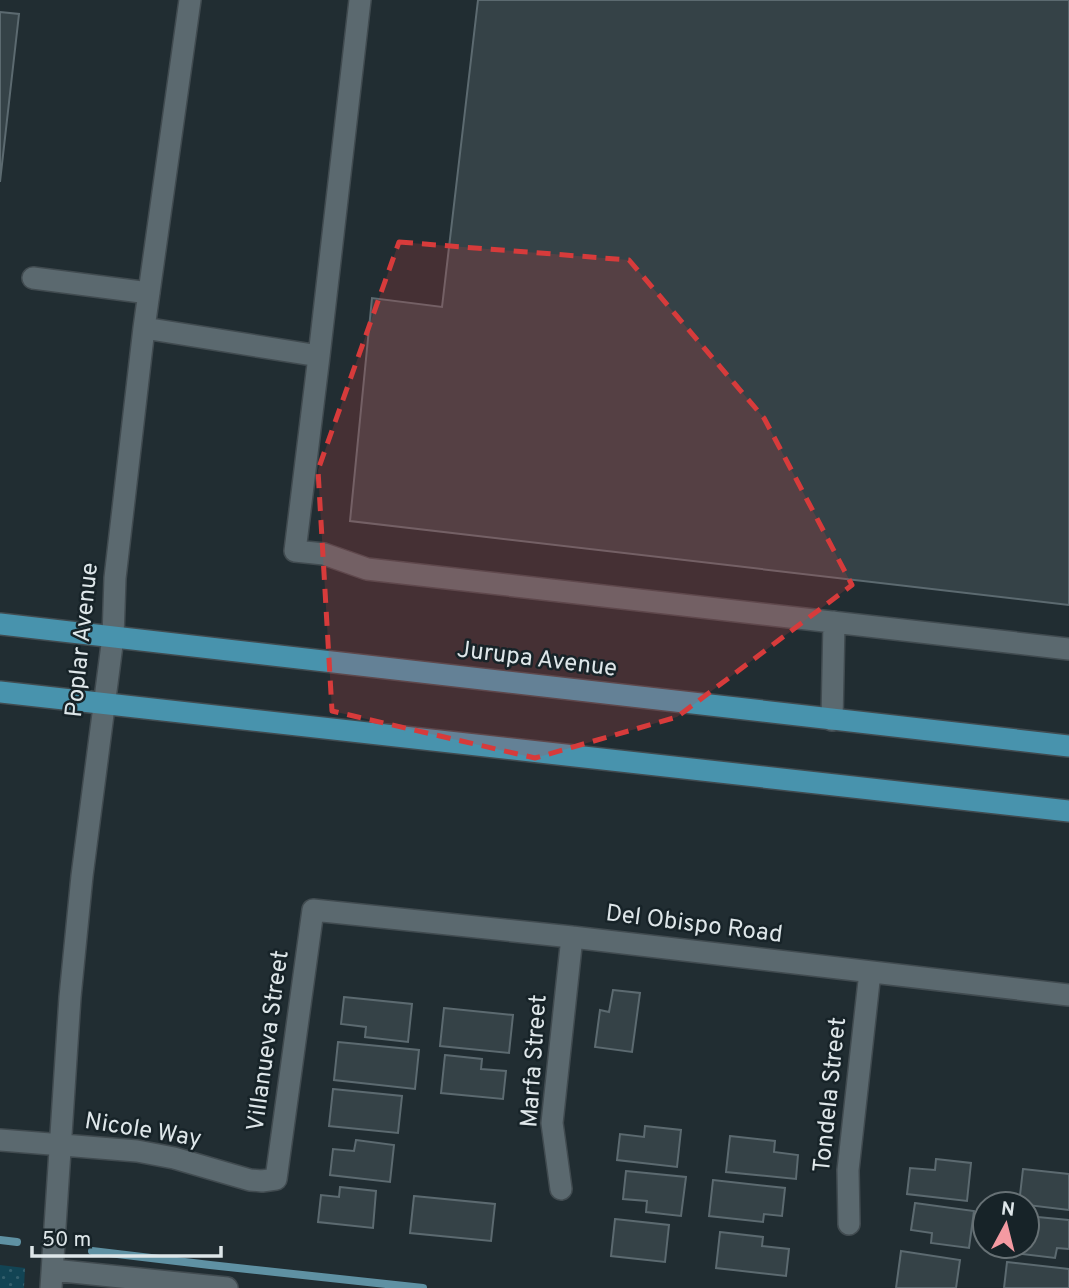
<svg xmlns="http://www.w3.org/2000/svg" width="1069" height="1288" font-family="Overpass,sans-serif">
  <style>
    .grass { fill: url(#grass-dots) }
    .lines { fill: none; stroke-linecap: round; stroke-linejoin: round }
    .stream { stroke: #5f91a3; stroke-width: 8 }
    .building { fill: #354247; stroke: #5c6a70; stroke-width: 2 }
    .minor-casing { stroke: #414b50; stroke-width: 24 }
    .major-casing { stroke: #414b50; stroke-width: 24 }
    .minor { stroke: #5b696f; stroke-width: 21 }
    .major { stroke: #4893ad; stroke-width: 21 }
    .marked { fill: #d73b3b; fill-opacity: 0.2; stroke: #d73b3b; stroke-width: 5; stroke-dasharray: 14 9; stroke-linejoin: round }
    .labels { text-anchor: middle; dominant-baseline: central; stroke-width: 5; stroke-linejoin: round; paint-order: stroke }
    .street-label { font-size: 24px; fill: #dee6e9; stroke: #172328 }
  </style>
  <defs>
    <pattern id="grass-dots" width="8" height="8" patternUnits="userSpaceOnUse" patternTransform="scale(1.75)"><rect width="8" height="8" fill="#124454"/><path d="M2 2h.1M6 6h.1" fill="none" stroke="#345f6d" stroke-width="1.8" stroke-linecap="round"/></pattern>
  </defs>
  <rect width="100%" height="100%" fill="#212d32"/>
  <path class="grass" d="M0 1265 25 1268 24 1288H0Z"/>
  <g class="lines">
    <path class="stream" d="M0 1240 17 1242
      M92 1251 210 1265 423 1288"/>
  </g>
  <path class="building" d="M478 0H1069V605L350 521 372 298 442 307Z
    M0 12 19 14 0 182Z
    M613 990 640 993 632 1052 595 1047 600 1010 609 1012Z
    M344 997 412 1004 408 1042 365 1037 366 1027 341 1024Z
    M444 1008 513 1015 509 1053 440 1046Z
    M338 1042 419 1050 415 1089 334 1080Z
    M445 1055 482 1059 481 1069 506 1071 503 1099 441 1093Z
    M333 1089 402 1096 398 1133 329 1126Z
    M645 1126 681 1130 677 1167 617 1160 620 1134 644 1137Z
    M730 1136 775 1141 774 1152 798 1155 796 1179 726 1172Z
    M356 1140 394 1145 390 1182 330 1175 333 1149 354 1151Z
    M936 1159 971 1163 967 1201 907 1194 910 1168 935 1170Z
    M1023 1169 1069 1174V1210L1019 1204Z
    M626 1171 686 1177 681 1216 646 1212 647 1201 623 1199Z
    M713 1180 785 1188 782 1216 764 1214 763 1222 709 1216Z
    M340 1187 376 1191 373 1228 318 1222 321 1195 339 1197Z
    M414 1196 495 1204 491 1241 410 1233Z
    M915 1203 974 1211 969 1248 931 1243 932 1233 911 1230Z
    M1027 1216 1069 1220V1249L1057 1248 1055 1258 1013 1253 1014 1246H1027Z
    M615 1219 669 1225 665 1262 611 1256Z
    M720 1232 763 1237 762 1246 789 1249 786 1276 716 1268Z
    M901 1251 960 1260 956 1288H896Z
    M1007 1262 1069 1269V1288H1004Z"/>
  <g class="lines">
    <defs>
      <path id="minor" d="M33 278 149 293
        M144 328 319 356 295 551 324 554 367 569 1069 649
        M319 356 360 0
        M832 720 834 622
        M0 1140 137 1151 174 1158 250 1180 262 1181 276 1179 313 910 572 937 1069 995
        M561 1189 552 1123 572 937
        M849 1224 848 1170 870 972
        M53 1270 227 1288
        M51 1288 70 997 82 876 113 637 115 578 144 328 190 0"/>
      <path id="major" d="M0 624 1069 746
        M0 692 1069 811"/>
    </defs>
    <use href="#minor" class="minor-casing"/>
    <use href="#major" class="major-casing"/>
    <use href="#minor" class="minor"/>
    <use href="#major" class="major"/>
  </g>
  <path class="marked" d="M399 242 629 260 764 418 852 585 677 717 535 758 332 711 318 470Z"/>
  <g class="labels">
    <g class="street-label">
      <text transform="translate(83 640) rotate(-84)">Poplar Avenue</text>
      <text transform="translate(537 660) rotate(7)">Jurupa Avenue</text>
      <text transform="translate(694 925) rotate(7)">Del Obispo Road</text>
      <text transform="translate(269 1041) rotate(-82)">Villanueva Street</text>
      <text transform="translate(535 1061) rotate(-86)">Marfa Street</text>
      <text transform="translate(831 1095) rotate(-84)">Tondela Street</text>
      <text transform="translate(143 1131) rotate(9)">Nicole Way</text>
    </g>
  </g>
  <g transform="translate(1006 1225) rotate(7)"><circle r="33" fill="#172328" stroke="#677175" stroke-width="2"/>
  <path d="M0-5L12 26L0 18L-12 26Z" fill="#f49aa2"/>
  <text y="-10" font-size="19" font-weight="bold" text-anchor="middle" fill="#dee6e9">N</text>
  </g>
  <path d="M32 1246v10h189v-10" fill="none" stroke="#dee6e9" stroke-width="3.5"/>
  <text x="42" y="1246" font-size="21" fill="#dee6e9" stroke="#172328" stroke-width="5" paint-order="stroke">50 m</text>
</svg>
